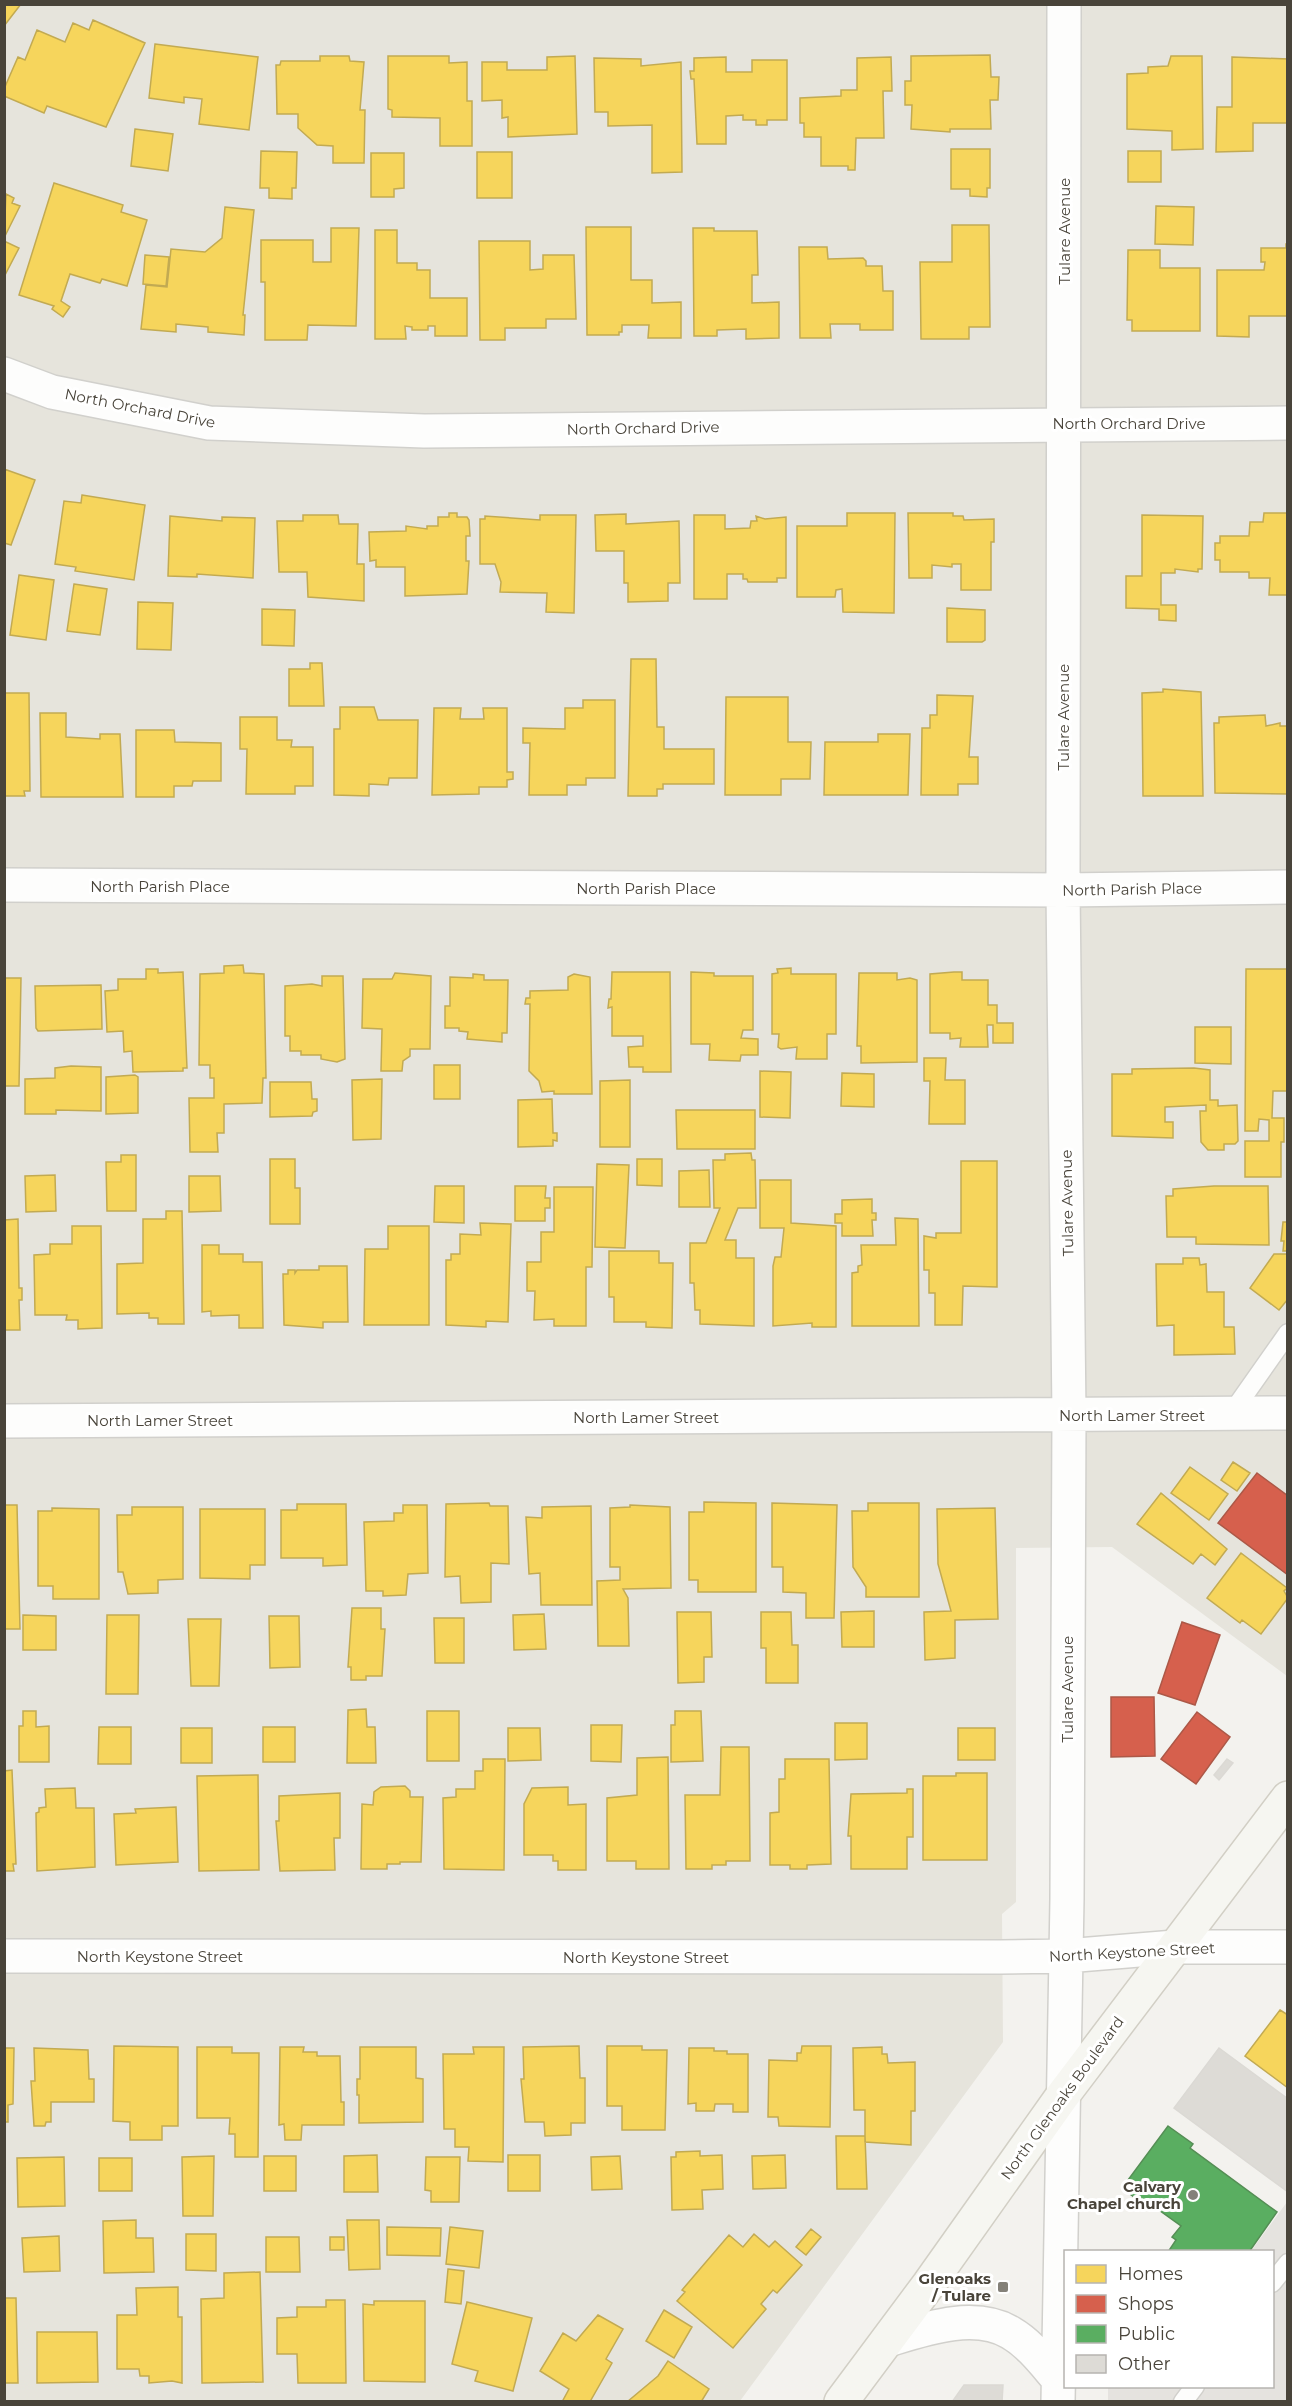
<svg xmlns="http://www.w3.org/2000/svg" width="1292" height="2406" font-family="Montserrat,sans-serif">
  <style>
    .residential { fill: #e6e4dc }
    .parking { fill: #e5e3df }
    .homes { fill: #f6d55c; stroke: #c2aa52; stroke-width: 1.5 }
    .shops { fill: #d6604d; stroke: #ac5847; stroke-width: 1.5 }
    .public { fill: #5aae61; stroke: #558e55; stroke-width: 1.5 }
    .building { fill: #dddbd6; stroke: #dbd9d4; stroke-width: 1.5 }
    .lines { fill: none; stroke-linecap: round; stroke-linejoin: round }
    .lane-casing { stroke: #d1d0cc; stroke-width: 21 }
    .street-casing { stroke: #d1d0cc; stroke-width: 36 }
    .secondary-casing { stroke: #d2cfc5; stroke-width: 36 }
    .lane { stroke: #fdfdfc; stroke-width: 18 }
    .street { stroke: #fdfdfc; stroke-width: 33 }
    .secondary { stroke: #f6f6f1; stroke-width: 33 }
    .poi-dot { fill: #848179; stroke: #fff; stroke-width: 2 }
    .labels { text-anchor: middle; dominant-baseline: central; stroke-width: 6; stroke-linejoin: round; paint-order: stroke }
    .street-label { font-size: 15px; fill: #49443a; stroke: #fff }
    .poi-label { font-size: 15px; font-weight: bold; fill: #49443a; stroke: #fff; text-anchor: end }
  </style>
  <rect width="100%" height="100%" fill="#f3f2ee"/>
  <path class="residential" d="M5 5H1287V1676L1112 1547 1016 1548V1902L1002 1914 1003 2042 740 2401 5 2402Z"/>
  <path class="parking" d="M1287 2202V2401H1108V2387L1272 2386V2252L1251 2251Z"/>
  <path class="homes" d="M4 4H21L4 26Z
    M93 20 145 43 106 127 47 106 44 113 4 96V89L18 57 25 60 37 30 65 42 73 23 89 30Z
    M155 44 258 57 249 130 199 124 202 99 184 97V103L149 98Z
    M990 55 991 77H999L998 100H990L991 129H950V132L911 129 912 105H905V81H911V56Z
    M320 56H349L350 61 364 62 360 110H365L364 163H333V146L317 145 298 128V114H277L276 65H280L281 61H320Z
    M388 56H449V63L467 62V101H472V146H440V118L392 117V110L388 109Z
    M575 56 577 134 508 137V117L502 118V100L482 101V62H507V70H547V57Z
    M1171 56H1202L1203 149 1172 150V131L1127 129V74L1148 73V67L1168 66Z
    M726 57V72H752V60H787V120H767V125H756V120H743V115L726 116V144H697L694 79H691L690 71H694V58Z
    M891 57 892 91H883L884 138H856L855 170H848V166H821V137H804V123H800V98L841 96V90H857V58Z
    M1232 57 1288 59V123H1253V151L1216 152 1217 107H1232Z
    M594 58 641 59V66L681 62 682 172 652 173V125L608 126V112H595Z
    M135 129 173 134 168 171 131 166Z
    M951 149H990V188H987V197L970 196V189H951Z
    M261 151 297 152 296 188H292V199L269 198V188H260Z
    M1128 151H1161V182H1128Z
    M477 152H512V198H477Z
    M371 153H404V188L394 189V197H371Z
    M54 183 123 205 121 212 147 220 127 286 102 279 100 283 70 274 61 301 70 307 63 317 52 309 54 306 19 295Z
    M6 194 14 198 12 203 20 206 4 238Z
    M1156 206 1194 207 1193 245 1155 244Z
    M225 207 254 210 243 315H245L244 335 208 332V327L176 324V332L141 329 146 285 167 287 171 249 205 252 222 238Z
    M952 225H989L990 327H969V339H921L920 262H952Z
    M586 227H631V280H652V303L681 302V338H648L649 325H622V332H619V335H587Z
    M331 228H359L356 326 308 325 307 340H265V282H261V240H313V262H331Z
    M693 228H714V231H757L758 275H752V303L779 302V338L746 339V329L717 330V336H694Z
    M375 230H397V263H417V270H430V298H467V336H435V326H428V330H412V327L405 326 406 339H375Z
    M4 241 19 248 4 277Z
    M479 241H530V270L543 269V255H574L576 319H546V328H505V340H480Z
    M1286 244H1288V316H1249V337L1217 336V270H1264L1265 262H1261V248H1286Z
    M799 247H827L828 259 863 258 866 261V266H882L883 291H893V330H860V324H830L831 338H800Z
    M1128 250H1160V268H1200V331H1132V320H1127Z
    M145 255 169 257 166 286 143 284Z
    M4 469 35 480 11 545 4 543Z
    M82 495 145 505 134 580 75 571 76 567 55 564 64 501 81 503Z
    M449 513H457V517H467L469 520 470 536H466V561H469L467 594 405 596V567H376V560L370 561 369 532 406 531V526L427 529V526H438V517H449Z
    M847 513H895L894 613 843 612 842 589 836 590 835 597H797V526H847Z
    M908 513H953V516H963L964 520 994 519V542H991V590H961V564H952V567L932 565V578H909Z
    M1264 513H1288V595H1269L1270 578H1249V572H1220V560H1215V543H1220V536H1249L1250 522H1263Z
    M626 514V524L679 521 680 583H668V601L628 602V583H624V551H596L595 515Z
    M303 515H338L339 524H358L357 564H364V601L308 597 307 572H279L277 521H303Z
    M540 515H576L574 613 546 612 547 593 500 592 501 582 495 564H480V519H485V516L540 520Z
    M694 515H725V529L750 528 751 521H757L756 516 765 519 786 517V578H777V582H748L747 579H743V574H727V599H694Z
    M1142 515 1203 516 1202 569H1198V572L1175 569V573H1161V605H1176V621L1159 620V609L1126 608V576H1142Z
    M170 516 222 521V517L255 518 253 578 197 574V577L168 576Z
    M19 575 54 580 46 640 10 635Z
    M74 584 107 589 100 635 67 631Z
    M138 602 173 603 171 650 137 649Z
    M947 608 985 610V640L982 642H947Z
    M262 609 295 610 294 646 262 645Z
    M631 659H656L657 727H664V749H714V784H663V789H657V796H628Z
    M310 663H322L324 706H289V669H310Z
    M1163 689 1201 692 1203 796H1143L1142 693 1163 692Z
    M4 693H29L30 791H24L25 796H4Z
    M937 695 973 696 969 757H978V784H958V795H921L922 728H930V715H937Z
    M726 697H788V742H811L810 779H781V795H725Z
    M583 700H615V778H586V785H567V795H529L530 743H523V728L565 729V708H583Z
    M340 707H374L378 720H418L417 778H389L388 785 369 784V796L334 795V729H340Z
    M434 708H461L460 719H484L483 708H507V772H513V779L507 780V787H479V794L432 795Z
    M40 713H66V737L100 739V734H120L123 797H41Z
    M1265 715 1266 726 1280 723V726H1288V794L1215 793 1214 723H1219V717Z
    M240 717H277V740H292L291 747H313V786H295V794H246L247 749H240Z
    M136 730H174L175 742 221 743V781H193L192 786H174V797H136Z
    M878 734H910L908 795H824L825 742H878Z
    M243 965 244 973 264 974 266 1078H263L262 1103 224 1104V1133H217L218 1152H190L189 1098H214V1078H210V1065H199L200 974 224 973V966Z
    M791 968V974H836V1034H827V1059H796L797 1047 781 1049 778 1047 779 1034H772V974L778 973 777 969Z
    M146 969H158V973L183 972 187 1068H183V1071L133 1072 132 1051 124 1052 123 1031 107 1032 105 991 118 990V979H146Z
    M1246 969H1288V1091H1273L1272 1118H1284V1142H1281V1177H1245V1141H1269V1120L1259 1119 1258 1131H1245Z
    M612 972H670L671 1072H643V1067H629L628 1047 643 1046V1036H612V1007L608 1008 609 999H611Z
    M691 972 714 973V976H753V1030H743L741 1038 758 1039V1055H741L740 1061 709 1060 710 1044H691Z
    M954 972H962V980H988V1005H997V1023H1013V1043H993V1025H987L988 1047H960L961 1038 950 1039V1033H930V974Z
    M395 973 431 976 430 1049H410V1056L403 1061 402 1071H381L382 1029 362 1028 363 979H392Z
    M859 973H897V980L910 978 917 980V1062L861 1063V1046H857Z
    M473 974 484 975V980H508L507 1033H502V1042L467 1039 468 1032 459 1031V1028H445V1006H450V977L473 978Z
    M574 974 590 977 592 1094H554V1091L542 1092 539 1081 529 1071 530 1004H525L526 998H530V991L568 990V977Z
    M322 976H343L345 1059 337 1062 321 1059V1055H301V1051H290V1036H285V986L312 984 322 986Z
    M4 978H21L19 1086H4Z
    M101 985 102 1029 38 1031 36 1028 35 986Z
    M1195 1027H1231V1064L1195 1063Z
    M924 1058H946L945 1080H965V1124H929L930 1081H924Z
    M434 1065H460V1099H434Z
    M71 1066 101 1067V1111L56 1110V1114H25V1079L55 1078V1068Z
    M1194 1068 1210 1070V1100H1218V1106L1237 1105 1238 1141 1235 1144H1224V1150H1208L1201 1142 1200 1111H1206V1105L1165 1107V1122H1173V1138L1112 1136V1074H1132V1069Z
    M760 1071 791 1072 790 1118 760 1117Z
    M842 1073 874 1074V1107L841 1106Z
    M135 1075 138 1077V1113L106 1114V1077Z
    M382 1079 381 1139 353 1140 352 1080Z
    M630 1080V1147H600V1081Z
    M270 1082H311L312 1099H317V1111L313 1112 312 1116 270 1117Z
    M552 1099 553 1133H557V1141L553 1140V1146L518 1147V1100Z
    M676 1110H755V1149H677Z
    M751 1153 752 1160H755L756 1208H738L725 1240H736V1258H754V1326L700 1324V1310H695L694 1283H690V1243H706L720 1208H714L713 1160H725V1154Z
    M121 1155H136V1211H107L106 1162H121Z
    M270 1159H295V1188H300V1224H270Z
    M637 1159H662V1186L637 1185Z
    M961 1161H997V1287L963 1286 962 1325H935V1293H929V1270H924V1236L936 1238V1233H961Z
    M597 1164 629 1165 625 1248 595 1247Z
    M709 1170 710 1207H679V1171Z
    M55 1175 56 1211 26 1212 25 1176Z
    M189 1176H220L221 1211 189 1212Z
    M760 1180H791V1223L836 1226V1327H812V1323L773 1326V1266L775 1257H781L784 1228H760Z
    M435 1186H464V1223L434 1222Z
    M515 1186H546L545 1198H550V1208H545V1221H515Z
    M1214 1186H1268L1269 1245 1196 1244V1237H1167L1166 1196H1173V1189Z
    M554 1187H593L592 1267H586V1326H554V1319L534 1320 535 1291H527V1262H541V1232H554Z
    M872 1199V1213H876V1220H872L873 1236H842V1223H835V1214H842V1200Z
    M166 1211H182L184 1324H158V1318H149V1313L117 1314V1264L143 1263V1219H166Z
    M895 1218 918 1219 919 1326H852V1273L858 1272V1266L862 1265 861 1245H896Z
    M18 1219 19 1288H22V1300H19L20 1330H4V1220Z
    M1283 1222H1288V1251H1283L1284 1241H1281Z
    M480 1223 511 1224 508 1322 486 1321V1327L446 1325V1260H451V1254H460V1234L481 1235Z
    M72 1226H101L102 1328 78 1329V1320H66L67 1315H35L34 1255 50 1254V1244H72Z
    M388 1226H429V1325H364L365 1249H388Z
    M202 1245H219V1254H243V1262H262L263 1328H239V1315L211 1316V1311L202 1312Z
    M609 1251H659V1263H673L672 1328 646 1327V1322H614V1297H609Z
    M1274 1254H1288V1299L1279 1310 1250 1288Z
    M1183 1258H1199L1200 1265 1206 1264 1207 1292H1224V1327H1234L1235 1354 1174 1355V1325L1157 1326 1156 1264H1183Z
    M319 1266H347L348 1322H323V1328L284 1325 283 1274H288V1270H295V1273L297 1270H319Z
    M1233 1462 1250 1473 1237 1491 1221 1480Z
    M1190 1467 1228 1494 1209 1520 1171 1493Z
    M1161 1493 1227 1549 1215 1565 1201 1554 1193 1564 1137 1524Z
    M704 1502 756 1503V1592H698V1580H689V1512H704Z
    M489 1503 490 1506H508L509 1564 491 1563V1602L461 1603 460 1576 445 1577 446 1504Z
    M772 1503 837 1505 834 1618H806V1593L783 1592V1567H772Z
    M868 1503H919V1597H866V1587L853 1567 852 1511H868Z
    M297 1504H346L347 1565 323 1566V1558H281V1510H297Z
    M4 1505H17L20 1629H4Z
    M403 1505H427L428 1573 408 1574 406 1595 383 1596V1591H366L364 1522 394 1521V1513H403Z
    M630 1505 670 1507 671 1588 623 1589 628 1598 629 1646H598L597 1581 620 1580V1567H610V1508L630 1507Z
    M591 1506 592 1605H541L540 1573 529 1574 526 1517 542 1518V1507Z
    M132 1507H183V1579L158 1580V1593L128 1594 123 1572H118L117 1515H132Z
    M52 1508 99 1509V1599H53V1586H38V1511H52Z
    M995 1508 998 1619 955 1620V1658L925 1660 924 1612 951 1611 938 1564 937 1509Z
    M200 1509H265V1565H250V1579L200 1578Z
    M1241 1553 1287 1588 1284 1591 1288 1598 1261 1634 1242 1620 1240 1623 1207 1598Z
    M352 1608H381V1629H385L382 1676H366V1680H351V1667H348Z
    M874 1611V1647H842L841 1612Z
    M677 1612H711L712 1657H704V1682L678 1683Z
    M761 1612H791L792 1645H798V1683H766V1648H761Z
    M544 1614 546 1649 514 1650 513 1615Z
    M23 1615 56 1616V1650H23Z
    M107 1615H139L138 1694H106Z
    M269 1616H299L300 1667 270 1668Z
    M434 1618H464V1663H435Z
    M188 1619H221L219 1686H191Z
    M366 1709 367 1727H375L376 1763H347L348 1710Z
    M23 1711H36V1727L49 1726V1762H19V1726H23Z
    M427 1711H459V1761H427Z
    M675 1711H701L703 1761 671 1762V1725H675Z
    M835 1723H867V1759L835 1760Z
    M591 1725H622L621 1762 591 1761Z
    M99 1727H131V1764H98Z
    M263 1727H295V1762H263Z
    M181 1728H212V1763H181Z
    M508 1728H540L541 1760 508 1761Z
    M958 1728H995V1760H958Z
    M721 1747H749L750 1861H726V1865H712V1869H686L685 1795H720Z
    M668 1757 669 1869H636V1861H607V1798L637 1795V1758Z
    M483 1759H505L504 1870 444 1869 443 1798 456 1797V1789H475V1771H483Z
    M785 1759H829L831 1864 807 1865V1869H790V1865H770V1813L779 1812V1779H785Z
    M12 1770 16 1864H13L14 1871H4V1771Z
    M956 1773H987V1860H923V1776H956Z
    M258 1775 259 1870 199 1871 197 1776Z
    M405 1786 410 1791V1797H423L421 1862H400V1864H387V1869H361L362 1804 373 1805 374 1792 381 1787Z
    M568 1787V1805L586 1804V1870H558V1861H553V1855H524V1804L532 1788Z
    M75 1788 76 1808H94L95 1867 37 1871 36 1813 39 1812V1808L46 1807 45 1789Z
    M907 1789H913V1837H907V1869H851V1836H848L851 1794 907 1793Z
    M340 1793V1838H334L335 1870 280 1871 276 1821H279V1796Z
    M176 1807 178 1862 116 1865 114 1814 136 1813 135 1809Z
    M1280 2010 1288 2015V2088L1245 2056Z
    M114 2046 178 2047V2126H162V2140H130V2122L113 2121Z
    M579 2046 580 2078H585V2123H571V2135L545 2136 544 2122H525L521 2079H524L523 2047Z
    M607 2046H642V2050H667L665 2130H622V2106H607Z
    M802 2046H831L830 2127 779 2126 778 2117H768L769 2060 797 2061V2053H801Z
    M197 2047H232V2053H259L258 2157H235V2134H229L230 2118H197Z
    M280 2047H304L303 2052H317V2056H340L341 2102H344V2125H302L301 2140H285L284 2124 279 2125Z
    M360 2047H416V2078L423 2079V2122L359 2123V2095H357V2079H360Z
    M473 2047H504L503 2162 468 2161 469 2147H455V2129H444L443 2054H474Z
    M882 2047V2054H887L888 2063 915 2062V2111H911V2145L865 2142V2110H854L853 2048Z
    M4 2048H14L13 2104 8 2105V2122H4Z
    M34 2048 88 2050 89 2079H94V2102H51V2122H46L45 2126H34L31 2081H35Z
    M689 2048H714V2051H727V2054H748V2112H733V2104H715L714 2111H696V2103L688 2104Z
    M836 2136H865L867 2189H837Z
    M700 2151V2156L722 2155 723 2189 702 2190 703 2209 672 2210 671 2157H676V2152Z
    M377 2155 378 2192H344V2156Z
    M508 2155H540V2191H508Z
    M785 2155 786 2188 753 2189 752 2156Z
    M214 2156 213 2216H183L182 2157Z
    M264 2156H296V2191H264Z
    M620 2156 622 2189 592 2190 591 2157Z
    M64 2157 65 2206 18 2207 17 2158Z
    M426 2157H460L459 2202H431V2191L425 2190Z
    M99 2158H132V2191H99Z
    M136 2220V2238H153L154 2272 104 2273 103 2221Z
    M347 2220H379L380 2269 349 2270Z
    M387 2227 441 2228 440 2256 387 2255Z
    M450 2227 483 2231 479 2268 446 2264Z
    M811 2229 821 2237 806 2255 796 2247Z
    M186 2234H216V2271L186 2270Z
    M754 2234 769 2247 775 2241 802 2265 777 2293 773 2290 761 2304 766 2309 733 2348 677 2301 685 2292 682 2290 729 2235 743 2247Z
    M59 2236 60 2271 24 2272 22 2238Z
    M266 2237H299L300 2272H266Z
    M330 2237H344V2250H330Z
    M448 2269 464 2271 461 2304 445 2302Z
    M260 2272 263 2382 202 2383 201 2299 224 2298V2273Z
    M178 2287V2317H182V2383L172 2381 149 2383V2376H140L139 2369H117V2315H137L136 2288Z
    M4 2298H16L18 2383H4Z
    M326 2300H345L346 2383H298L297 2354H277V2318L297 2317V2307H326Z
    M374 2301H425V2382L364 2381 363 2304 374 2305Z
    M467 2302 532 2318 513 2391 475 2381 478 2371 452 2364Z
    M664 2310 692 2327 674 2358 646 2341Z
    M598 2315 623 2329 606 2359 612 2363 591 2400 594 2402H562L569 2389 540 2371 563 2333 576 2341Z
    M37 2332H97L98 2382 37 2383Z
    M668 2361 709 2389 701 2402H627L658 2376Z"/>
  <path class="shops" d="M1257 1473 1288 1496V1575L1218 1523Z
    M1182 1622 1220 1635 1195 1705 1158 1693Z
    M1111 1697H1154L1155 1756 1111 1757Z
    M1197 1712 1230 1737 1196 1784 1161 1759Z"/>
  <path class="public" d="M1168 2126 1193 2144 1190 2148 1277 2212 1249 2252H1168L1176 2240 1172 2237 1181 2226 1149 2203 1146 2206 1122 2188Z"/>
  <path class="building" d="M1227 1759 1233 1763 1219 1780 1214 1775Z
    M1219 2048 1288 2099V2192L1174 2108Z
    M964 2385H1003L1002 2402H952Z"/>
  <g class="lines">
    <defs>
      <path id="lane" d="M1231 1414 1288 1333
        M1272 2283 1288 2263
        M1183 2402 1195 2386"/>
      <path id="street" d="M4 374 52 392 209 423 424 431 1288 423
        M4 885 1063 890 1288 887
        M4 1421 1288 1413
        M4 1956 1000 1957 1066 1956 1175 1947H1288
        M888 2340C924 2329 975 2311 1011 2333 1030 2344 1044 2363 1058 2379
        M1058 2402 1067 1899 1069 1415 1063 890 1064 4"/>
      <path id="secondary" d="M841 2402 929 2284 1063 2095 1288 1798"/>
    </defs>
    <use href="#lane" class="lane-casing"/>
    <use href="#street" class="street-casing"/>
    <use href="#secondary" class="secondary-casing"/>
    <use href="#lane" class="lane"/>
    <use href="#street" class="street"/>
    <use href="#secondary" class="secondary"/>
  </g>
  <g class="poi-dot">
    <circle cx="1193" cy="2195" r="6"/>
    <rect x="997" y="2281" width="12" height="12" rx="3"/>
  </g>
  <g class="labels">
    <g class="street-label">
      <text transform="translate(1064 231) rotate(-90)">Tulare Avenue</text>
      <text transform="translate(140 408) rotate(11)">North Orchard Drive</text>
      <text x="1129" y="423">North Orchard Drive</text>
      <text transform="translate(643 428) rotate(-1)">North Orchard Drive</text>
      <text transform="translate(1063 717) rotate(-90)">Tulare Avenue</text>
      <text x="160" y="886">North Parish Place</text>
      <text x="646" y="888">North Parish Place</text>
      <text transform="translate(1132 889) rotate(-1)">North Parish Place</text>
      <text transform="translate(1067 1203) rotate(-91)">Tulare Avenue</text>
      <text x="1132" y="1415">North Lamer Street</text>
      <text x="646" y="1417">North Lamer Street</text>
      <text x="160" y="1420">North Lamer Street</text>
      <text transform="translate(1067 1689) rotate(-90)">Tulare Avenue</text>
      <text transform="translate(1132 1952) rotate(-3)">North Keystone Street</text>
      <text x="160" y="1956">North Keystone Street</text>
      <text x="646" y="1957">North Keystone Street</text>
      <text transform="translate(1062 2098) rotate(-54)">North Glenoaks Boulevard</text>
    </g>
    <g class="poi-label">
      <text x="1181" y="2186">Calvary<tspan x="1181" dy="17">Chapel church</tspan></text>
      <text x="991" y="2278">Glenoaks<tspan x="991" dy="17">/ Tulare</tspan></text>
    </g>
  </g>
  <rect width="1292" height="2406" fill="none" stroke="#49443a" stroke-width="12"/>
  <rect x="1064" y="2250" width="210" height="138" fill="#ffffff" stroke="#b6b4b0" stroke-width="1.5"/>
  <rect x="1076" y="2265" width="30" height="18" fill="#f6d55c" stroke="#b6b4b0" stroke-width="1.5"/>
  <text x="1118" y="2280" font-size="18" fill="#49443a">Homes</text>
  <rect x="1076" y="2295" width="30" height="18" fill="#d6604d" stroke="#b6b4b0" stroke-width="1.5"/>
  <text x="1118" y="2310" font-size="18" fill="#49443a">Shops</text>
  <rect x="1076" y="2325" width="30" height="18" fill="#5aae61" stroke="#b6b4b0" stroke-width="1.5"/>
  <text x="1118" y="2340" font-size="18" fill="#49443a">Public</text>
  <rect x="1076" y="2355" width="30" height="18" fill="#dddbd6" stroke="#b6b4b0" stroke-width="1.5"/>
  <text x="1118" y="2370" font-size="18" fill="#49443a">Other</text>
</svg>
